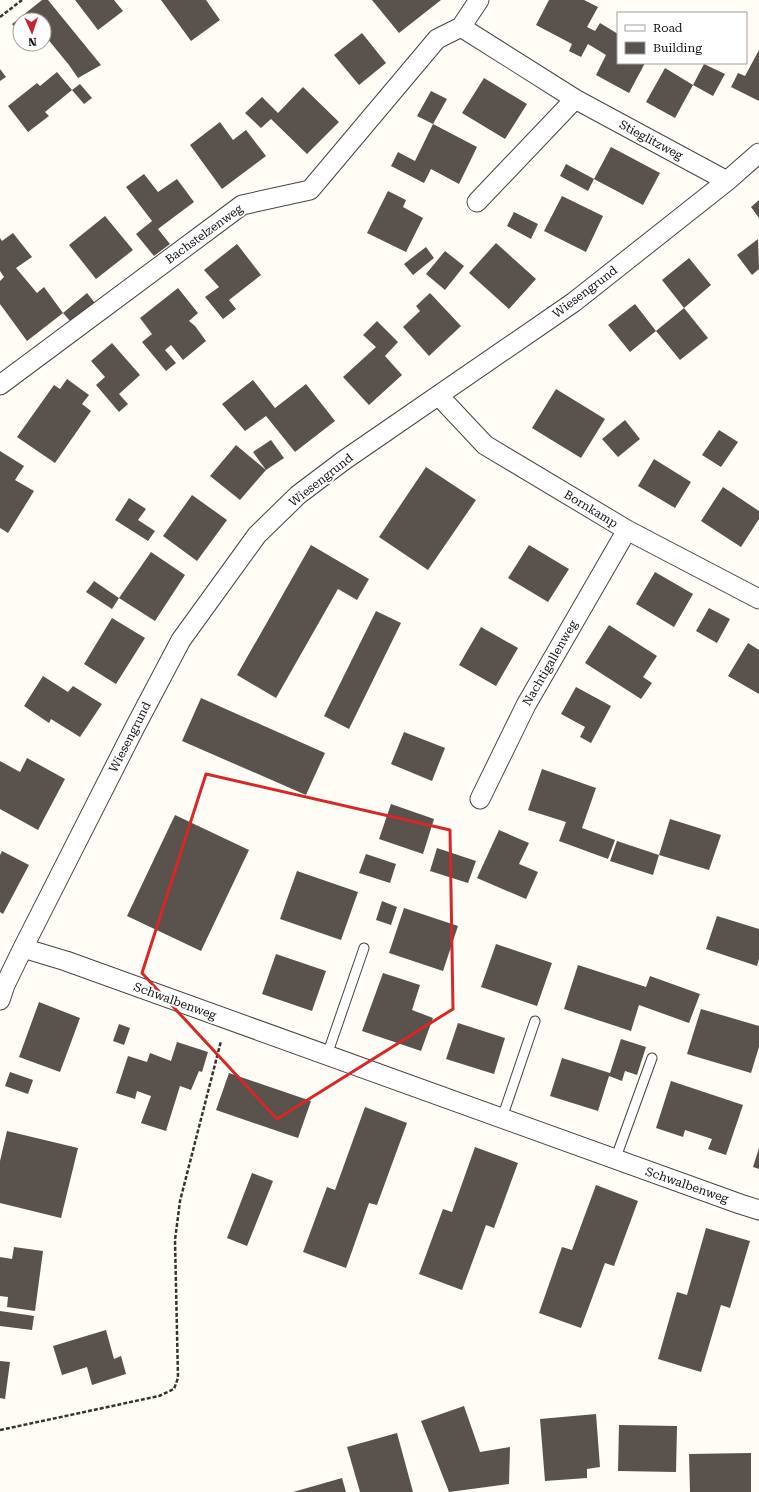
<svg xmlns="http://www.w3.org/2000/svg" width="759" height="1492" font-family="'Roboto Serif',serif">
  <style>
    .building { fill: #5a524d }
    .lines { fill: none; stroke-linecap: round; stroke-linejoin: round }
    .service-casing { stroke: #444; stroke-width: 11 }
    .minor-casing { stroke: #444; stroke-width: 21 }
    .path { stroke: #333; stroke-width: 2.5; stroke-dasharray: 4 2; stroke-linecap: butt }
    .service { stroke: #fff; stroke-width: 9 }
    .minor { stroke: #fff; stroke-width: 19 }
    .marked { fill: none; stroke: #d62828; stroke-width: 3; stroke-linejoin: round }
    .labels { text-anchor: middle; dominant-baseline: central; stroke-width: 4; stroke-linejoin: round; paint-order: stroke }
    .street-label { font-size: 12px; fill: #111; stroke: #fff }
  </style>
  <rect width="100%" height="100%" fill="#fffdf5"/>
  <path class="building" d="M42 0H48L101 65 78 78 69 65 46 37 44 39V20H20V34L12 24Z
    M75 0H114L123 11 98 30Z
    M161 0H206L220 20 191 41Z
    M372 0H441L399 33Z
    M549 0H584L598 7 587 27 595 31 600 23 618 34V63H645L629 93 596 75 606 55 588 44 581 57 569 51 572 44 536 25Z
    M362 33 386 63 359 85 334 55Z
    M759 50V101L731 87 738 73 745 76Z
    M704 64 725 74 713 96 693 85Z
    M665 68 693 85 675 118 646 102Z
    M0 69 6 77 0 81Z
    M57 72 72 90 45 112 49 116 28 132 8 106 37 83 40 86Z
    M484 78 527 104 505 139 462 113Z
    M80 84 92 98 84 104 72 90Z
    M303 87 339 122 307 154 271 119 261 128 245 113 262 97 278 113Z
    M431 91 447 99 433 124 477 147 459 184 431 169 424 183 391 166 398 152 415 161 433 124 417 116Z
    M220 122 233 140 246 130 266 156 222 189 190 145Z
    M611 147 660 173 643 205 594 179Z
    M566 164 594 179 588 191 560 176Z
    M144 174 158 192 177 179 194 202 158 229 170 244 154 256 136 234 152 221 126 187Z
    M388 191 406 200 403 207 423 218 406 252 367 233Z
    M562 196 603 216 586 252 544 231Z
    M759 200V218L751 207Z
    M514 212 538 224 531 239 507 226Z
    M105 216 133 250 96 279 69 245Z
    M13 233 32 257 16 268 37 293 44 287 63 313 27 341 0 304V281L4 277 0 271V238L2 241Z
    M758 239 759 269 752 275 737 255Z
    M496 243 536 279 509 309 469 273Z
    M237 244 261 275 229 300 236 309 223 319 205 297 219 287 204 270Z
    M426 247 434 258 413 275 404 264Z
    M445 251 464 266 445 290 426 274Z
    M689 258 711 285 684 308 662 280Z
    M178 288 198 313 189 321 195 326 206 341 183 360 171 345 165 350 176 363 166 371 142 342 152 334 140 318Z
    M87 293 95 303 71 322 63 313Z
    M430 293 461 326 429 356 403 327 420 311 416 306Z
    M635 304 656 331 684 308 708 338 680 360 656 331 630 352 608 325Z
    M377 321 398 342 385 356 402 375 369 405 343 377 376 347 363 335Z
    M112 343 140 375 119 394 128 404 119 412 96 385 105 377 91 361Z
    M67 379 89 395 82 404 91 411 55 463 17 437 54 385 60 389Z
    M253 380 275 408 306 384 335 421 295 452 266 416 245 431 222 404Z
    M556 389 605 419 581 458 532 428Z
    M625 420 640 439 618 457 602 439Z
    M719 430 738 442 721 467 702 455Z
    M271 440 284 458 266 470 253 452Z
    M236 445 266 470 240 500 210 476Z
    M0 451 24 466 15 480 34 491 8 533 0 528Z
    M654 459 691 482 675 508 638 486Z
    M426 467 476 500 428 570 379 537Z
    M723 487 759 511V519L741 547 701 521Z
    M192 495 227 520 197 561 163 536Z
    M129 498 146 509 138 520 155 531 148 541 115 520Z
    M311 545 369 579 357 600 338 589 276 698 237 675Z
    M529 545 569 569 548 602 508 578Z
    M151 552 185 575 155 621 119 598Z
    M655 572 693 594 674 627 636 604Z
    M94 581 119 598 112 609 86 592Z
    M709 608 730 619 717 643 696 631Z
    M376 611 401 623 349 729 324 716Z
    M112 618 145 638 116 684 84 664Z
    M609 625 657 656 643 677 652 683 641 699 585 663Z
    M481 627 518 648 496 686 459 665Z
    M748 643 759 650V694L728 676Z
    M43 676 68 692 73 686 102 704 80 737 51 719 49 723 24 706Z
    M576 687 611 706 591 743 580 737 585 727 561 714Z
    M201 698 325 753 306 795 182 741Z
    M404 732 445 748 432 781 391 764Z
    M27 758 65 779 38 830 0 809V761L20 772Z
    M542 769 596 788 582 828 615 840 608 859 559 841 566 822 528 810Z
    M391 804 434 819 423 854 379 839Z
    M175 815 249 850 201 951 127 916Z
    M670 819 721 835 709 870 659 855Z
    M499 830 529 843 519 864 538 872 526 899 477 878Z
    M617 841 659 855 653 875 610 861Z
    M437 848 476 861 468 883 430 871Z
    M2 851 29 865 3 914 0 912V855Z
    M366 854 396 864 390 883 359 873Z
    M297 871 358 892 341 940 280 919Z
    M382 901 397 907 391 925 376 920Z
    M404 908 458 926 443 971 389 953Z
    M717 916 759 929V959L757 966 706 949Z
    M496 944 552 963 537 1006 481 987Z
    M276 954 326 971 312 1011 262 994Z
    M578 965 646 987 650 976 700 994 689 1023 639 1005 631 1031 564 1009Z
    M383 973 420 985 412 1010 433 1018 421 1051 362 1031Z
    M39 1002 80 1018 60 1072 19 1057Z
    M701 1009 759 1026V1047L751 1073 687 1054Z
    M458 1023 505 1038 494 1074 446 1059Z
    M119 1024 130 1028 124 1045 113 1041Z
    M621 1039 646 1047 637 1075 625 1071 622 1081 609 1076 598 1111 550 1096 562 1058 610 1073Z
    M177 1042 208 1052 202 1072 199 1071 191 1090 180 1086 166 1131 141 1123 151 1096 137 1091 135 1099 116 1093 128 1056 147 1062 150 1053 171 1061Z
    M10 1072 33 1080 28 1094 5 1086Z
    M229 1073 311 1101 298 1138 216 1110Z
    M671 1081 743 1105 726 1155 708 1149 712 1139 685 1130 683 1137 656 1128Z
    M365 1107 407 1123 377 1205 369 1203 346 1268 303 1252 327 1187 335 1190Z
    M7 1131 78 1148 61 1218 0 1203V1161Z
    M475 1147 518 1163 494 1228 486 1225 462 1290 419 1274 443 1209 452 1212Z
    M759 1148V1169L753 1167Z
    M252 1173 273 1181 247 1246 227 1238Z
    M596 1185 638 1201 614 1266 605 1263 581 1328 539 1313 562 1247 572 1250Z
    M706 1228 750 1241 730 1308 721 1305 701 1372 658 1359 677 1292 687 1295Z
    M14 1247 43 1251 35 1311 7 1307 8 1297 0 1296V1257L12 1259Z
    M0 1311 34 1316 32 1330 0 1326Z
    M106 1330 114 1359 121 1356 126 1374 92 1385 87 1367 62 1375 53 1346Z
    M0 1361 10 1362 5 1399 0 1398Z
    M464 1406 480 1452 510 1447 509 1484 449 1492 421 1421Z
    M596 1414 600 1467 587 1469V1478L545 1481 540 1419Z
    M619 1425 677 1426 676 1472 618 1471Z
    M397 1433 413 1492H360L347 1447Z
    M751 1453V1492H690L689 1454Z
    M342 1478 346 1492H293Z"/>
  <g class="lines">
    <defs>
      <path id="service" d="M327 1055 364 948
        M502 1118 535 1021
        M615 1160 652 1058"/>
      <path id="minor" d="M461 27 575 99 727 181
        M477 202 575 99
        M0 385 242 205 310 190 437 39 461 27 479 0
        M439 396 485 445 627 530 759 599
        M480 799 526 705 627 530
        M23 948 66 961 740 1204 759 1210
        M0 1000 5 985 23 948 134 729 181 640 257 535 298 495 343 461 574 302 727 181 759 153"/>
    </defs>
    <use href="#service" class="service-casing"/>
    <use href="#minor" class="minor-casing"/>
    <path class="path" d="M0 17 22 0
      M0 1430 159 1396 174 1389 178 1378 175 1240 180 1201 221 1041"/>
    <use href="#service" class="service"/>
    <use href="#minor" class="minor"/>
  </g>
  <path class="marked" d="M206 774 450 830 453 1009 277 1119 142 973Z"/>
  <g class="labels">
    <g class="street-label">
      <text transform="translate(651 140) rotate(28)">Stieglitzweg</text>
      <text transform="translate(204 234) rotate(-36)">Bachstelzenweg</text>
      <text transform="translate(585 292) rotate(-37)">Wiesengrund</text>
      <text transform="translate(321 480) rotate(-38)">Wiesengrund</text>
      <text transform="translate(591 509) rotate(31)">Bornkamp</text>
      <text transform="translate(550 663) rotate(-60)">Nachtigallenweg</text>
      <text transform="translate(130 737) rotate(-63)">Wiesengrund</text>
      <text transform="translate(175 1001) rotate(20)">Schwalbenweg</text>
      <text transform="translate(687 1185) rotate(19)">Schwalbenweg</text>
    </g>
  </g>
  <rect x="617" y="12" width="130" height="52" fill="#ffffff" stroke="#a0a0a0"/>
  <rect x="625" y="25" width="20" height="6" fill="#ffffff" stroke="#a0a0a0"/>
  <text x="653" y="32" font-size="12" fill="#111111">Road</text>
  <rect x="625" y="42" width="20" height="12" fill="#5a524d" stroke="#a0a0a0"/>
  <text x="653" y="52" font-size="12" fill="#111111">Building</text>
  <g transform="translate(32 32) rotate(177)"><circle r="19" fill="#ffffff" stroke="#a0a0a0"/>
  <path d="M0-3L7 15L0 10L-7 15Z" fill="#c4262e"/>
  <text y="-6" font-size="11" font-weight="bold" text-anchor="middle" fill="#111111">N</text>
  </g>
</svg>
